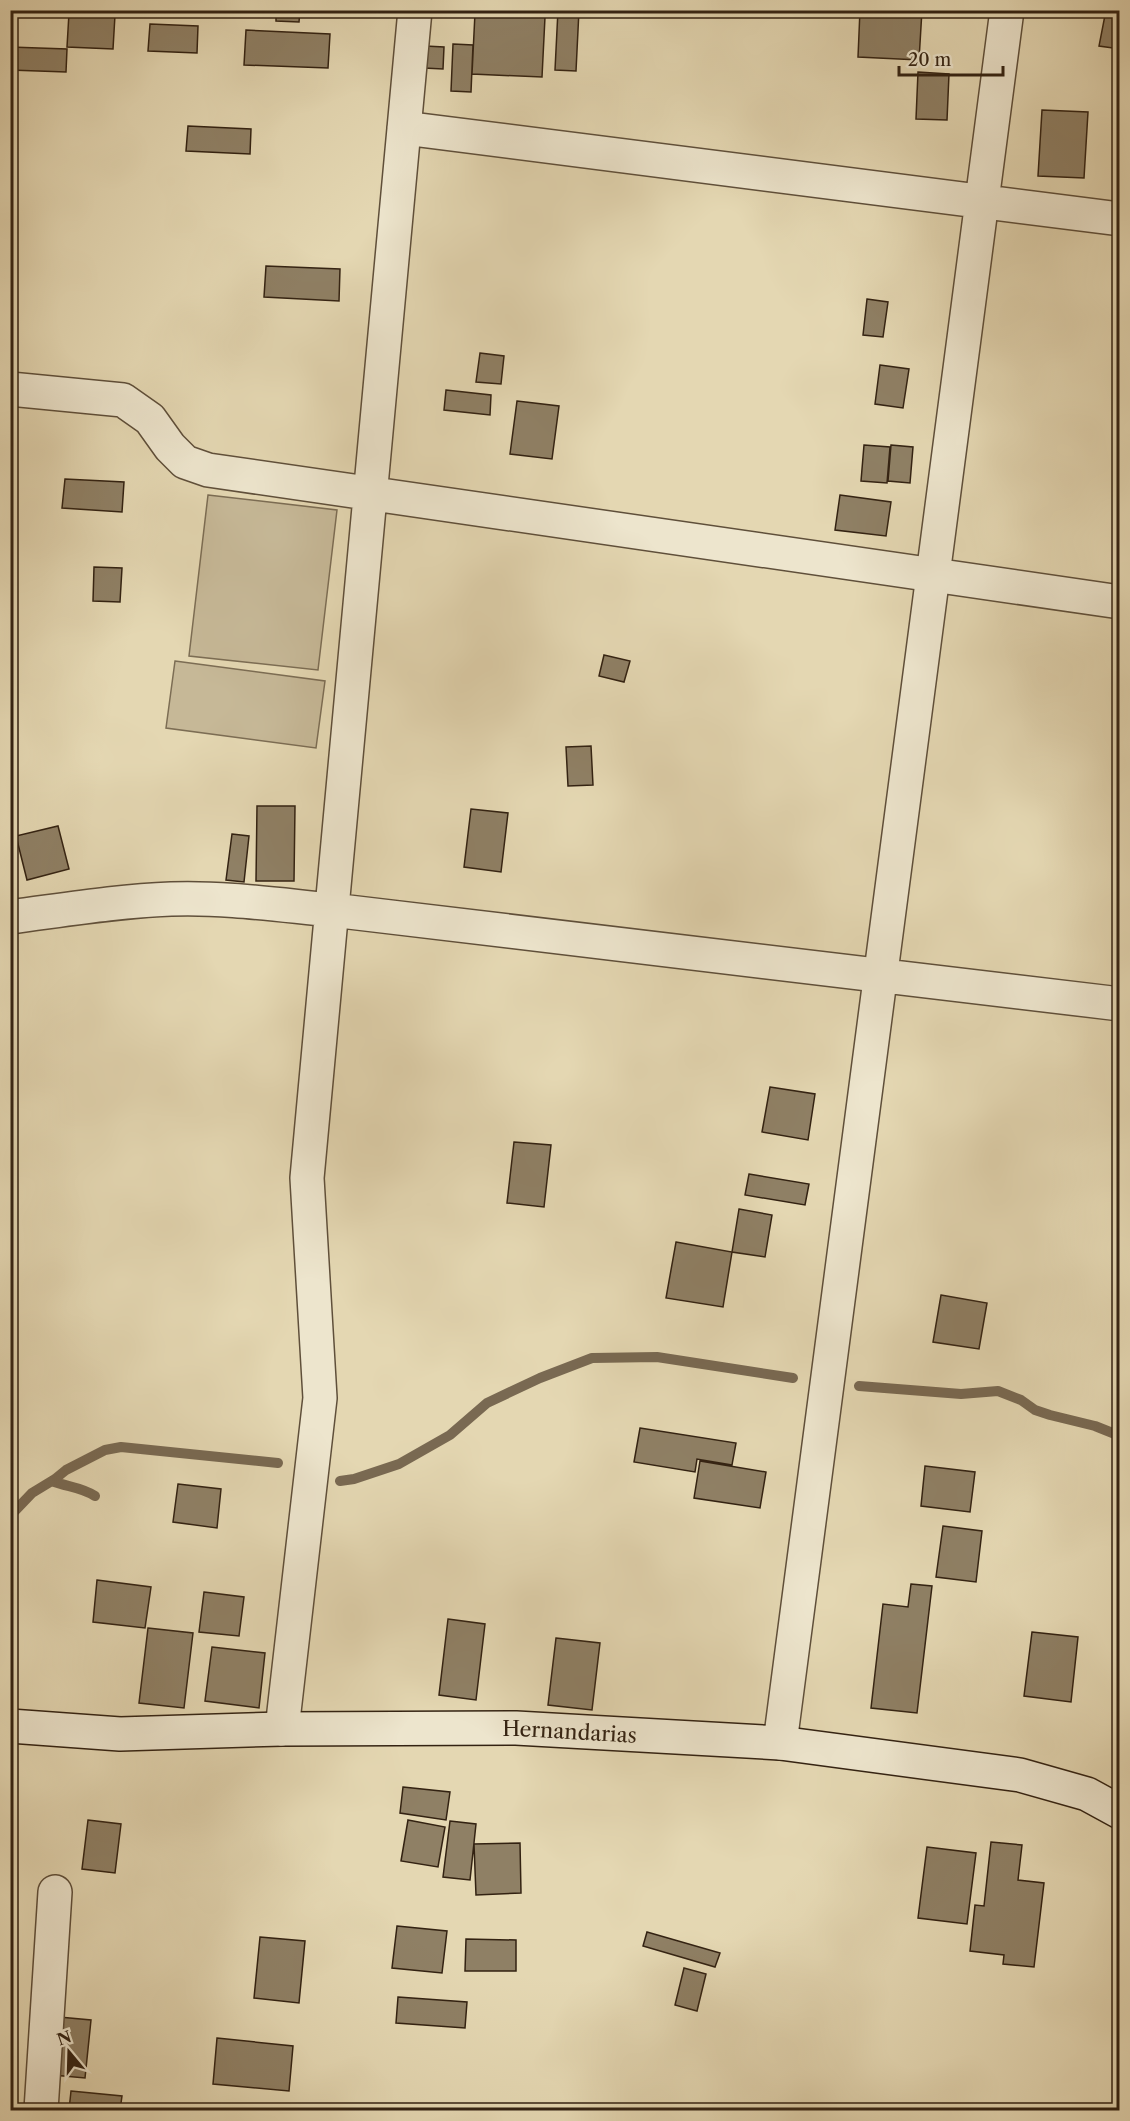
<svg xmlns="http://www.w3.org/2000/svg" width="1130" height="2121" font-family="'Libre Caslon Text',serif">
  <style>
    .green { fill: #c6b897; stroke: #7c6d54; stroke-width: 1.5 }
    .lines { fill: none; stroke-linecap: round; stroke-linejoin: round }
    .stream { stroke: #796952; stroke-width: 10 }
    .building { fill: #8f8065; stroke: #332212; stroke-width: 1.5 }
    .street-casing { stroke: #5f4f3a; stroke-width: 36 }
    .secondary-casing { stroke: #332212; stroke-width: 36 }
    .street { stroke: #ede5cd; stroke-width: 33 }
    .secondary { stroke: #ede5cd; stroke-width: 33 }
    .labels { text-anchor: middle; dominant-baseline: central; stroke-width: 5; stroke-linejoin: round; paint-order: stroke }
    .street-label { font-size: 21px; fill: #332212; stroke: #ede5cd }
  </style>
  <rect width="100%" height="100%" fill="#e4d7b2"/>
  <filter id="stains"><feTurbulence type="fractalNoise" baseFrequency=".00333" numOctaves="4"/><feColorMatrix values="0 0 0 0 .2 0 0 0 0 .09 0 0 0 0 .02 0 0 0 .5 -.17"/></filter>
  <radialGradient id="worn" r=".72"><stop offset=".6" stop-color="#630" stop-opacity="0"/><stop offset="1" stop-color="#630" stop-opacity=".3"/></radialGradient>
  <path class="green" d="M208 495 337 510 318 670 189 656Z
    M175 661 325 681 316 748 166 728Z"/>
  <g class="lines">
    <path class="stream" d="M859 1386 961 1394 998 1391 1021 1400 1035 1410 1050 1415 1095 1426 1120 1436
      M52 1481C67 1487 81 1487 95 1496
      M340 1481 354 1479 399 1464 450 1435 487 1403 540 1378 592 1358 657 1357 793 1378
      M10 1516 32 1493 55 1479 66 1470 105 1450 121 1447 278 1463"/>
  </g>
  <path class="building" d="M276 10H300L299 22 276 21Z
    M558 10H579L576 71 555 70Z
    M860 10H922L919 60 858 57Z
    M1106 10H1120V49L1099 46Z
    M69 13 115 15 113 49 67 47Z
    M475 13 545 17 542 77 472 74Z
    M150 24 198 26 197 53 148 51Z
    M246 30 330 34 328 68 244 65Z
    M453 44 473 45 471 92 451 91Z
    M425 46 444 47 443 69 424 68Z
    M10 47 67 49 66 72 10 70Z
    M918 72 949 74 947 120 916 119Z
    M1042 110 1088 112 1084 178 1038 176Z
    M188 126 251 129 250 154 186 151Z
    M266 266 340 269 339 301 264 297Z
    M867 299 888 302 883 337 863 335Z
    M480 353 504 356 501 384 476 382Z
    M880 365 909 369 903 408 875 404Z
    M446 390 491 395 490 415 444 410Z
    M517 401 559 406 552 459 510 454Z
    M864 445 890 447 887 483 861 481Z
    M891 445 913 447 910 483 888 481Z
    M65 479 124 482 122 512 62 508Z
    M840 495 891 502 886 536 835 530Z
    M94 567 122 568 120 602 93 601Z
    M604 655 630 661 624 682 599 676Z
    M591 746 593 785 568 786 566 747Z
    M257 806H295L294 881H256Z
    M471 809 508 813 501 872 464 867Z
    M58 826 69 869 27 880 16 836Z
    M232 834 249 836 244 882 226 880Z
    M770 1087 815 1094 808 1140 762 1132Z
    M514 1142 551 1145 544 1207 507 1203Z
    M749 1174 809 1184 805 1205 745 1195Z
    M739 1209 772 1215 765 1257 732 1252Z
    M676 1242 732 1252 723 1307 666 1298Z
    M941 1295 987 1303 979 1349 933 1342Z
    M640 1428 736 1443 732 1465 697 1459 695 1472 634 1462Z
    M700 1461 766 1472 760 1508 694 1498Z
    M925 1466 975 1472 970 1512 921 1506Z
    M178 1484 221 1489 217 1528 173 1522Z
    M943 1526 982 1531 976 1582 936 1577Z
    M97 1580 151 1587 145 1628 93 1622Z
    M911 1584 932 1586 917 1713 871 1708 883 1604 908 1607Z
    M204 1592 244 1597 239 1636 199 1632Z
    M448 1619 485 1624 476 1700 439 1695Z
    M148 1628 193 1633 184 1708 139 1703Z
    M1032 1632 1078 1637 1071 1702 1024 1696Z
    M556 1638 600 1643 592 1710 548 1705Z
    M212 1647 265 1653 259 1708 205 1701Z
    M403 1787 450 1792 446 1820 400 1813Z
    M88 1820 121 1824 115 1873 82 1869Z
    M408 1820 445 1827 438 1867 401 1861Z
    M450 1821 476 1824 470 1880 443 1877Z
    M991 1842 1022 1845 1018 1880 1044 1883 1034 1967 1003 1964 1004 1955 970 1951 975 1905 984 1906Z
    M520 1843 521 1893 476 1895 474 1844Z
    M927 1847 976 1853 967 1924 918 1918Z
    M397 1926 447 1931 442 1973 392 1968Z
    M647 1932 720 1953 715 1967 643 1946Z
    M260 1937 305 1941 299 2003 254 1998Z
    M466 1939 516 1940V1971H465Z
    M684 1968 706 1974 697 2011 675 2005Z
    M398 1997 467 2002 465 2028 396 2023Z
    M59 2017 91 2020 85 2078 53 2075Z
    M217 2038 293 2046 289 2091 213 2084Z
    M71 2091 122 2096 120 2110H69Z
    M169 2106 194 2110H168Z"/>
  <g class="lines">
    <defs>
      <path id="street" d="M404 128 1120 219
        M10 389 123 400 150 419 170 447 185 462 208 470 1120 602
        M10 917C64 910 117 901 171 899 224 897 279 905 332 910L1120 1004
        M282 1729 320 1398 307 1178 415 10
        M780 1743 1007 10
        M41 2110 55 1892"/>
      <g id="secondary">
        <path id="s1" d="M10 1726 120 1734 282 1729 516 1728 780 1743 1020 1775 1087 1794 1120 1812"/>
      </g>
    </defs>
    <use href="#street" class="street-casing"/>
    <use href="#secondary" class="secondary-casing"/>
    <use href="#street" class="street"/>
    <use href="#secondary" class="secondary"/>
  </g>
  <g class="labels">
    <g class="street-label">
      <text stroke="none"><textPath href="#s1" startOffset="560">Hernandarias</textPath></text>
    </g>
  </g>
  <rect width="1130" height="2121" fill="none" stroke="#e4d7b2" stroke-width="36"/>
  <rect x="12" y="12" width="1106" height="2097" fill="none" stroke="#332212" stroke-width="3"/>
  <rect x="18" y="18" width="1094" height="2085" fill="none" stroke="#332212" stroke-width="1.5"/>
  <g transform="translate(69 2052) rotate(341)" stroke="#ede5cd" stroke-width="4.5" paint-order="stroke">
  <path d="M0-4.5L10 22L0 15L-10 22Z" fill="#332212"/>
  <text y="-9" font-size="16" font-weight="bold" text-anchor="middle" fill="#332212">N</text>
  </g>
  <path d="M899 66v9h104v-9" fill="none" stroke="#332212" stroke-width="3"/>
  <text x="908" y="66" font-size="18" fill="#332212" stroke="#ede5cd" stroke-width="4.5" paint-order="stroke">20 m</text>
  <rect width="100%" height="100%" filter="url(#stains)"/>
  <rect width="100%" height="100%" fill="url(#worn)"/>
</svg>
